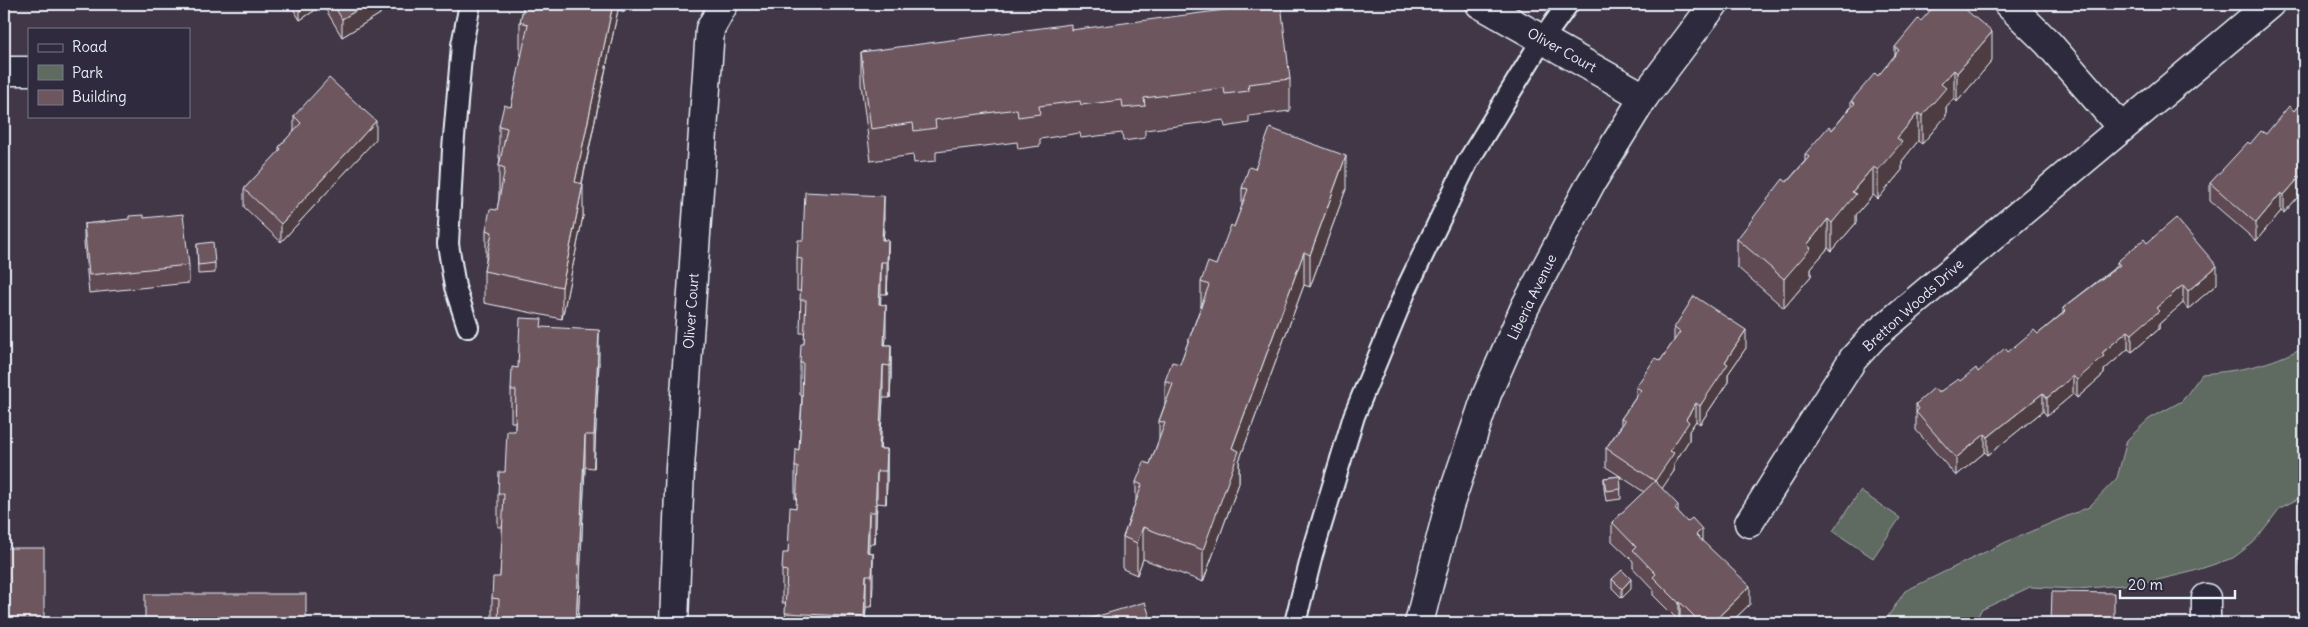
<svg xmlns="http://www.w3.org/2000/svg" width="2308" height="627" font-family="Delius,sans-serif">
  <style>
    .green { fill: #5f6b61; stroke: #a4aeac }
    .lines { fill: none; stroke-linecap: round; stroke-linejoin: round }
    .service-casing { stroke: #e8f1f8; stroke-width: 24 }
    .minor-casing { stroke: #e8f1f8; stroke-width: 31 }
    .secondary-casing { stroke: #e8f1f8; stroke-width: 31 }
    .service { stroke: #2f2a3d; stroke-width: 20 }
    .minor { stroke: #2f2a3d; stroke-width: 28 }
    .secondary { stroke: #2f2a3d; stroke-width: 28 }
    .wall { fill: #5f4a52; stroke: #e8f1f8 }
    .shaded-wall { fill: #4d3c42; stroke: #e8f1f8 }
    .building { fill: #6e565f; stroke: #e8f1f8 }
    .labels { text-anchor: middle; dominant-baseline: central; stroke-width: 5; stroke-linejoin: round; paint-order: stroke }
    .street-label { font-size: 14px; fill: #e8f1f8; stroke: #2f2a3d }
  </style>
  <rect width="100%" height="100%" fill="#423747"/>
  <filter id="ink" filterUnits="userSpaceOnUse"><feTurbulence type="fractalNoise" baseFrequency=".02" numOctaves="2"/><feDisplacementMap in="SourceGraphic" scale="10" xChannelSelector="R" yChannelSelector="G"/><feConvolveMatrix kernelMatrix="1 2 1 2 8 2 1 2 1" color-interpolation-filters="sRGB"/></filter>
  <g filter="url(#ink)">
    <path class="green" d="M2304 347V496L2280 508 2253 543 2233 558 2191 572 2145 583 2078 589 2030 587 1981 610 1975 623H1879L1887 618 1905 591 2006 542 2089 507 2117 478 2127 440 2149 419 2182 401 2202 374C2243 370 2267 366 2304 347Z
      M1860 491 1900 518 1873 558 1833 531Z"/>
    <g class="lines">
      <defs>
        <path id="service" d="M468 327 455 287 448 244 453 149 462 45 470 4
          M1295 623 1312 555 1354 416 1406 290 1467 163 1542 40 1568 4"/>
        <path id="minor" d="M1480 4 1644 97
          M2008 4 2048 43 2122 128
          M4 71H29
          M1749 523 1853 359 1875 335 2270 4
          M2206 598V623
          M674 623 680 468 710 29 724 4"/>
        <path id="secondary" d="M1419 623 1449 506 1487 394 1525 307 1591 183 1644 97 1714 4"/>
      </defs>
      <use href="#service" class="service-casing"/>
      <use href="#minor" class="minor-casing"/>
      <use href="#secondary" class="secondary-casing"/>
      <use href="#service" class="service"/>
      <use href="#minor" class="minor"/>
      <use href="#secondary" class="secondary"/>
    </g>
    <path class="wall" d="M290 4H380V14L342 37 323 5 300 20Z
      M524 4H626L625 12 618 10 582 184 583 216 562 319 484 303V271L486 262V230L497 210 499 199V166L500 158H499V126L511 107 522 55H520V22Z
      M1921 21 1992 61 1957 102 1954 98 1946 107V116L1922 144 1918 141 1902 161V170L1878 199 1873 195 1856 215V223L1832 251 1828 248 1811 268V276L1784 308 1737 267V239L1805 161V154L1832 130 1851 107V101L1878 76 1895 56V47Z
      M1071 30 1290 79V111L1249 116V123L1225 127 1224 120 1145 130V138L1123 141 1122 133 1081 138 1080 133 1040 139V146L1018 149 1017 142 936 152V161L914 163 913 155 871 161 861 84V52Z
      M2304 98V190L2284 213 2281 211 2256 241 2210 201V183L2250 144 2266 134 2294 111Z
      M294 116 376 139 281 242 244 207V189L279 152V147L294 131Z
      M1242 188 1346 189 1310 287 1304 285 1239 461V483L1203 582 1143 559 1137 575 1123 569V537L1136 501V482L1150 464 1159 439V421L1165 404V381L1180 364 1201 306V282L1216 265 1234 227 1242 206Z
      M144 218 189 265V283L89 293 84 242V224Z
      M884 228 883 240H888V272L887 294H881L880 304 886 337 885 345H891V377L890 398H883L880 449H887V482L886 504 877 503 875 544H869L868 552 873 553 872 607H866L865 623H785L786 603H782V570L788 553 796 508 797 500 795 499V467L799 450 802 395H800V363L804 344 805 333H800L801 291H797V258L803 240Z
      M2147 243 2217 284 2188 309 2183 303 2159 324V329L2132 352 2128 349 2104 370V374L2077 398 2073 394 2047 416 2043 411 1988 455 1985 452 1956 476 1916 430V404L1978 372 2038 334 2063 313V308L2117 266V262Z
      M197 244 215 263V273L198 274Z
      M542 327 599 362 594 468 585 467 578 623H492V598L500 577 503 527H498V494L505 472 515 431V422H511V390L518 368Z
      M1674 328 1746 348 1728 374V382L1700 424 1696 421 1689 431V440L1674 464V471L1662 488 1678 513 1702 541 1750 604 1730 623H1683L1680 620 1679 621 1653 595V589L1633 568V561L1612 541V522L1644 492 1620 476 1621 499 1606 501 1604 488V478L1620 476 1606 467V448L1621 426V419L1636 397V387L1660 361 1674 341Z
      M2300 526H2304V583H2300Z
      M1612 579 1631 589 1622 598 1612 588Z"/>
    <path class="shaded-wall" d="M300 4H323V5L300 20Z
      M367 4H380V14L342 37V19Z
      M613 4H618V10L575 215V182Z
      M1992 32V61L1957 102V73Z
      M1954 70V98L1946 107V116L1922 144V116L1941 84Z
      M1918 113V141L1902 161V170L1878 199V170L1897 138Z
      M376 121V139L281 242V224Z
      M1346 156V189L1310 287V255Z
      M1873 167V195L1856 215V223L1832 251V223L1852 192Z
      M2304 172V190L2284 213V195Z
      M583 184V216L562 319V287Z
      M2281 193V211L2256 241V223Z
      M884 196V228L882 262V240Z
      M1828 219V248L1811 268V276L1784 308V279L1807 245Z
      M888 240V272L887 294V262Z
      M1304 252V285L1239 461V483L1203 582V550L1232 448Z
      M881 262V294L879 337V304Z
      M2217 266V284L2188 309V291Z
      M2183 285V303L2159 324V329L2132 352V334L2156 308Z
      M886 305V337L884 366V345Z
      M599 330V362L594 468V435Z
      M1746 330V348L1728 374V382L1700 424V406L1725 362Z
      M2128 331V349L2104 370V374L2077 398V380L2102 353Z
      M891 345V377L890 398V366Z
      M883 365V398L879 471V449Z
      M2073 376V394L2047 416V398Z
      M2043 393V411L1988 455V437Z
      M1696 403V421L1689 431V440L1674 464V471L1655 499V481L1686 419Z
      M1985 434V452L1956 476V458Z
      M585 435V467L578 623H576Z
      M887 449V482L886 504V471Z
      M877 471V503L875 544V512Z
      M1678 505V523L1675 509Z
      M869 512V544L868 575 867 552Z
      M1143 527V559L1137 575V543Z
      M1702 529V547L1696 535Z
      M873 553V585L872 607V575Z
      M866 575V607L865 623H864Z
      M1631 579V589L1622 598V589Z
      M1750 586V604L1730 623H1712Z
      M1680 602V620L1679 621V603Z"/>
    <path class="building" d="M333 4H367L342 19Z
      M524 4H613L575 182 583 184 562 287 484 271 492 232 486 230 490 209 497 210 505 168 499 166 507 128 499 126 504 105 511 107 528 24 520 22Z
      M1270 4H1281L1290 79 1248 84 1249 91 1225 94 1224 88 1144 98 1145 106 1123 108 1122 100 1081 105 1080 101 1039 106 1040 114 1018 117 1017 109 935 120 936 128 914 131 913 123 871 129 861 52 1071 24V30Z
      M1936 4H1959L1992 32 1957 73 1954 70 1941 84 1946 88 1922 116 1918 113 1897 138 1902 142 1878 170 1873 167 1852 192 1856 194 1832 223 1828 219 1807 245 1811 248 1784 279 1737 239 1783 179 1787 182 1809 157 1805 154 1829 126 1832 130 1855 103 1851 101 1875 73 1878 76 1899 50 1895 47 1918 19 1921 21Z
      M329 78 376 121 281 224 244 189 281 149 279 147 301 123 294 116Z
      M2304 98V172L2284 195 2281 193 2256 223 2210 183 2248 142 2250 144 2261 131 2266 134 2289 106 2294 111Z
      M1270 128 1346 156 1310 255 1304 252 1232 448 1239 451 1203 550 1143 527 1137 543 1123 537 1142 485 1136 482 1144 462 1150 464 1165 423 1159 421 1173 384 1165 381 1172 362 1180 364 1209 285 1201 282 1208 262 1216 265 1231 225 1234 227 1248 189 1242 188 1249 167 1255 169Z
      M805 192 884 196 882 240H888L887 262H881L879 304 886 305 884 345H891L890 366 883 365 879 449H887L886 471H877L875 512H869L867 552 873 553 872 575H866L864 617 785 613 787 571 782 570 783 553H788L790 507 796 508 798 467H795L796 449 799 450 802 404 803 363H800L801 344H804L806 300H800L802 259 797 258 798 240H803Z
      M183 214 189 265 89 275 84 224 129 219V216L144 215V218Z
      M2176 218 2217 266 2188 291 2183 285 2156 308 2159 311 2132 334 2128 331 2102 353 2104 356 2077 380 2073 376 2047 398 2043 393 1988 437 1985 434 1956 458 1916 412 1919 409 1916 404 1934 388 1938 393 1958 379 1960 381 1976 368 1978 372 2005 348 2008 352 2034 330 2038 334 2066 311 2063 308 2120 265 2117 262 2144 239 2147 243Z
      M213 242 215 263 198 265 197 244Z
      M1694 296 1746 330 1725 362 1728 364 1700 406 1696 403 1686 419 1689 422 1670 451 1674 453 1655 481 1606 448 1625 421 1621 419 1641 390 1636 387 1655 358 1660 361 1680 332 1674 328Z
      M520 318 542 319 541 327 599 330 594 435H585L576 623H498L499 599 492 598 493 577H500L504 494H498L499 472H505L507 431H515L516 390H511L512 367 518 368Z
      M1620 476 1621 489 1606 491 1604 478Z
      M1655 481 1678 505 1675 509 1687 522 1692 518 1702 529 1696 535 1750 586 1712 623H1701L1680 602 1679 603 1653 577 1656 574 1633 550 1636 547 1612 522Z
      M2300 526H2304V565H2300Z
      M4 548H44V623H4Z
      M1622 570 1631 579 1622 589 1612 579Z
      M2052 592 2114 593V623H2051Z
      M145 594H306V623H145Z
      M1145 602 1152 623H1075Z
      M2301 603H2304V623H2300Z"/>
  </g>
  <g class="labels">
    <g class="street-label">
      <text transform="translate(1562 50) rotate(29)">Oliver Court</text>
      <text transform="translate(1532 297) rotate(-64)">Liberia Avenue</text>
      <text transform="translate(1913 305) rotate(-42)">Bretton Woods Drive</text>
      <text transform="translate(691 311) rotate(-86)">Oliver Court</text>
    </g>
  </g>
  <rect width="2308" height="627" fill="none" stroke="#2f2a3d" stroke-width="20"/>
  <rect x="10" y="10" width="2288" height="607" fill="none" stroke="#e8f1f8" stroke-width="2" filter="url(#ink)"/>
  <rect x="28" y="28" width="162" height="90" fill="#2f2a3d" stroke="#797a88"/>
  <rect x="38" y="44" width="25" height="8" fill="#2f2a3d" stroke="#797a88"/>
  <text x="72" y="52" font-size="15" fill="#e8f1f8">Road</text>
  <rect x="38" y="65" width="25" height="15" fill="#5f6b61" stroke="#797a88"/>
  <text x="72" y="78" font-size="15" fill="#e8f1f8">Park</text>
  <rect x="38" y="90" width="25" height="15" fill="#6e565f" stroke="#797a88"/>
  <text x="72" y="102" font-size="15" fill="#e8f1f8">Building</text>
  <path d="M2120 590v8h115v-8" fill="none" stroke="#e8f1f8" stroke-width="2.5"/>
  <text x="2128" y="590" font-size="15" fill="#e8f1f8" stroke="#2f2a3d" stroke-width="4" paint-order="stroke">20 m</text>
</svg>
